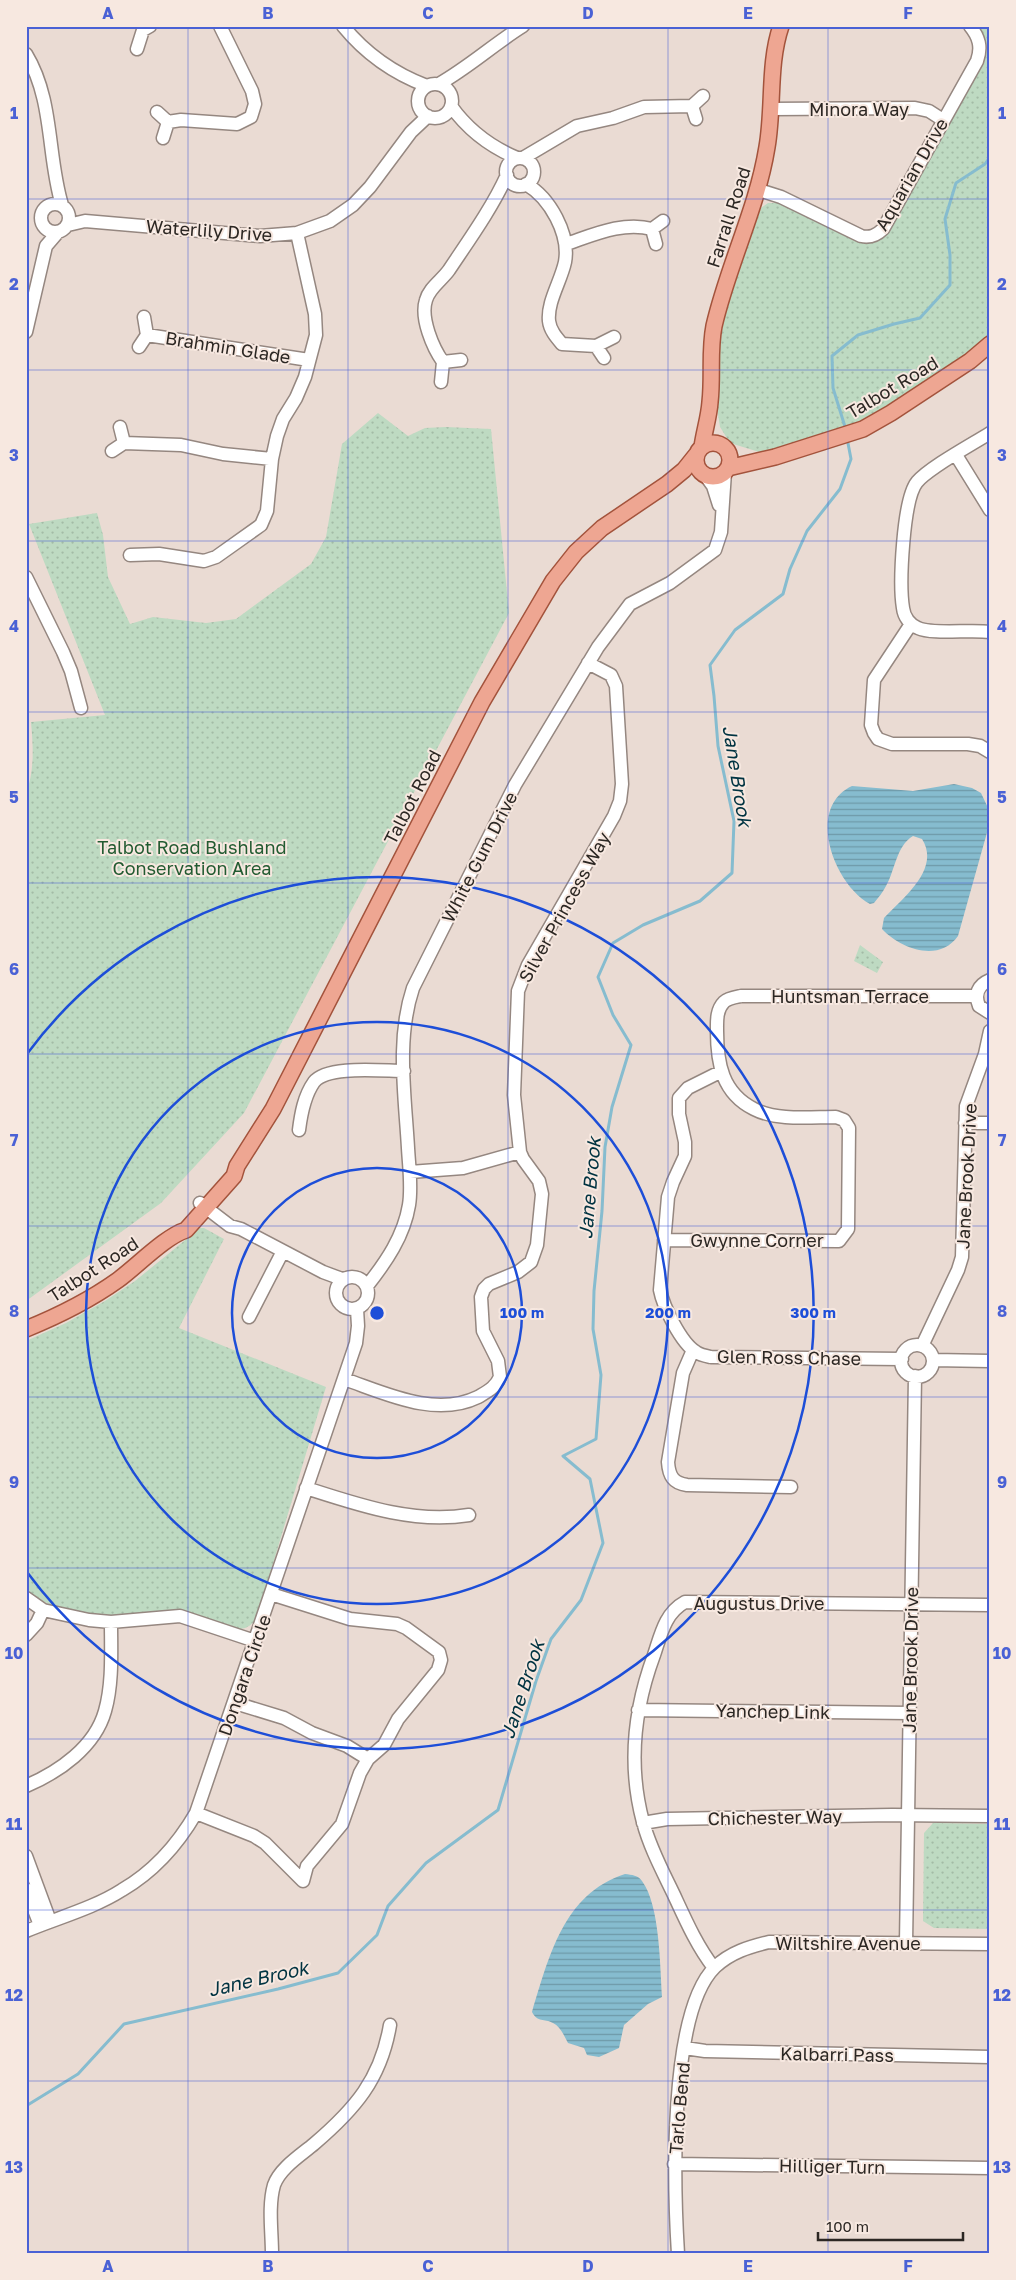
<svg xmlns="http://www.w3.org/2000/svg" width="1016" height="2280" font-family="'Golos Text',sans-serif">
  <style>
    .park { fill: url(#park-dots) }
    .water { fill: url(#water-rules) }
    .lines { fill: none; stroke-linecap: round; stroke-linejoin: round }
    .stream { stroke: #86bccf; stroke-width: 3 }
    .minor-casing { stroke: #958780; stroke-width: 15 }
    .major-casing { stroke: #a3533c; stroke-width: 18 }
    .minor { stroke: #fff; stroke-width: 12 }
    .major { stroke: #eea692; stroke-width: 15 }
    .grid { fill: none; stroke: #4a61d5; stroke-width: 1; stroke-opacity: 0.55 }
    .ring { fill: none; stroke: #1d4ed8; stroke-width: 2.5 }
    .labels { text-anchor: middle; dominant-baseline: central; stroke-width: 4; stroke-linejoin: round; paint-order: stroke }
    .street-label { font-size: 18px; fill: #2c2723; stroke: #f7e8e0 }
    .park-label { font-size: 18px; fill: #225b31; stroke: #f7e8e0 }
    .water-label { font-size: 19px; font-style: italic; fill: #003341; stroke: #f7e8e0 }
    .centre { fill: #1d4ed8; stroke: #f7e8e0; stroke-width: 2.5 }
    .ring-label { font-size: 15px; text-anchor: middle; font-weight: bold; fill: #1d4ed8; stroke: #f7e8e0; stroke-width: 4; stroke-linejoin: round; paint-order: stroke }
    .neatline { fill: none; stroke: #4a61d5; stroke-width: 2 }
    .grid-label { font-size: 16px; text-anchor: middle; font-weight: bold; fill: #4a61d5 }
  </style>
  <defs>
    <pattern id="park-dots" width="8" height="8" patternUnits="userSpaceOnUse" patternTransform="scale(1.25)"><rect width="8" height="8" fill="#bedac2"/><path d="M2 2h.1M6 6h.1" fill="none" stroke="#a3bba6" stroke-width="1.8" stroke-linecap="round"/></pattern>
    <pattern id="water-rules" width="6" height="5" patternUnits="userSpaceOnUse" patternTransform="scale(1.25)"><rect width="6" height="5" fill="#86bccf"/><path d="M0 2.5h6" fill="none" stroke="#6e99a8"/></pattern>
  </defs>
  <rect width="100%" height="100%" fill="#eadbd3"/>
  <path class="park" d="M977 26H990V344L891 413 775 457 730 443 720 427 717 407V357L729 296 761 208 768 203H778L860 242 881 239 893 224 982 64Z
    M378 413 408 436 425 428 446 427 491 429 509 613 244 1113 161 1203 26 1301V793C35 770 33 745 31 722L105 715 29 524 97 513 103 535 108 577 130 624 153 617 206 623 236 619 311 564 326 537 342 444Z
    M860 945 883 962 877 973 854 961Z
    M200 1228H204L224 1239 179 1328 326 1387 257 1617C241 1645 209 1616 186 1612 174 1611 159 1614 147 1615 105 1617 62 1617 26 1591V1341L66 1323 105 1301 135 1281Z
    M933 1823 990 1824V1929L934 1928 923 1921 924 1833Z"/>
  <path class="water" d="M954 784 972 788 981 793 989 810 988 829 958 936C939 963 901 949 882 929L884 918C903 898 941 869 922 839L913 836C896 846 895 871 886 886 883 892 878 898 874 903L870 904C834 885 805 808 852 786L913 791Z
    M625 1874C632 1875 638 1875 642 1881 660 1905 660 1966 662 1997L648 2004 624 2025 619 2048 599 2057 587 2055 584 2048 568 2043C564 2036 561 2027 553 2023 544 2018 538 2023 532 2012 549 1957 563 1894 625 1874Z"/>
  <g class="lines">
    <path class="stream" d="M846 430 833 388 832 356 858 335 894 324 920 318 950 285V255L945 219 956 183 985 164 990 157
      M26 2106 78 2074 124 2024 278 1989 338 1973 377 1935 388 1906 426 1863 498 1810 536 1681 551 1639 581 1600 603 1543 590 1479 563 1456 596 1439 601 1375 593 1329 594 1291 602 1211 605 1147 612 1107 631 1045 613 1015 598 977 613 943 643 925 700 901 732 873 734 821 718 746 714 696 710 665 735 630 783 594 790 569 807 531 840 489 851 459 847 438"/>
    <defs>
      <path id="minor" d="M343 26C365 53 395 74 427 86
        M137 49 143 30 150 26
        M26 54C54 100 47 156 62 205
        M439 84C469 67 494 44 523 26
        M418 101a17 17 0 1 1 34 0a17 17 0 1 1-34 0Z
        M451 106C468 130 491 147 517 158
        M692 106 703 96
        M772 109 915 108 929 111 943 120
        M157 112 168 122 163 138
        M168 122 181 120 237 124 251 117 255 104 252 91 220 26
        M523 158 577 126 613 118 644 107 692 106 696 119
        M506 172a14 14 0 1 1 28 0a14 14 0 1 1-28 0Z
        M526 184C550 198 570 234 565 262 561 281 547 302 549 321 550 330 556 337 562 344L596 346 614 337
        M759 190 781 197 861 236C870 238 876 236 883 229L977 61C982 47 979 37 970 26
        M41 218a14 14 0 1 1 28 0a14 14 0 1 1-28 0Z
        M68 225 85 221 260 236 297 233 330 221 353 205 370 187 411 132 428 116
        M566 244C593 235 623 221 652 229
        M656 244 652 229 663 221
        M26 332 46 246 58 232
        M147 335 309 360
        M596 346 604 358
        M139 347 147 335 144 317
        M461 360 443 362C433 348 420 318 426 300 429 288 442 280 449 270 469 240 492 208 507 175
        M441 382 443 362
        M990 433C971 445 930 467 917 482 903 499 899 584 903 608 904 617 910 625 918 628 933 635 971 629 990 632
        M124 443 181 445 223 454 272 459
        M112 451 124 443 120 427
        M956 455 990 510
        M705 475 713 486 719 505
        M130 555 159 554 204 561 216 557 261 525 267 511 272 459 277 436 283 419 296 398 305 377 316 335 315 314 297 233
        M26 577 63 652 71 671 81 708
        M911 624 874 680 871 725 874 733 878 739 892 744H968L980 746 990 752
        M990 980C978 985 974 994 979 1006L990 1013
        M720 1072 688 1088 679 1098V1114L685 1142V1156L673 1182 668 1197 660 1290C663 1306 681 1343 696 1352 700 1355 706 1356 711 1357L902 1359
        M965 1123H990
        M299 1130C301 1114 304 1096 314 1082 327 1065 382 1071 404 1071
        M410 1172 463 1168 520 1152
        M200 1203 230 1226 241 1229 323 1272 342 1279
        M664 1240 839 1241 848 1229 849 1128 844 1120 836 1117C810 1117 777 1121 754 1109 722 1093 717 1063 717 1031 717 1022 716 1010 724 1002 728 998 736 997 741 996H976
        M336 1293a16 16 0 1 1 32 0a16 16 0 1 1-32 0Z
        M367 1286C386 1262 404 1236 409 1205 412 1187 409 1166 408 1148 405 1095 396 1039 413 988L515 785 598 647 630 604 670 583 715 550 721 532 725 472
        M249 1317 283 1251
        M901 1361a16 16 0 1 1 32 0a16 16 0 1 1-32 0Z
        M922 1346 958 1270 962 1257 966 1106 985 1054 990 1031
        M693 1350 683 1373 668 1462C669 1476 673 1483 687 1485L791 1487
        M933 1360 990 1361
        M344 1379C385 1393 435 1418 478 1397 488 1391 495 1388 500 1377L498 1361 483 1331 481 1297 484 1289 489 1284 518 1272 531 1262 537 1245 542 1194 539 1181 523 1159 520 1152 514 1095 518 991 528 965 614 816 620 801 622 784 616 686 611 675 588 663
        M306 1488C359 1505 413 1524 469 1515
        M26 1598 43 1610 89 1620 111 1622 180 1616 255 1641
        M26 1635 37 1623 43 1610
        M235 1703 284 1718 312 1733 347 1746 368 1759
        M638 1710 909 1713
        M26 1786C59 1772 95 1747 105 1711 113 1683 111 1651 111 1622
        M196 1813 254 1836 265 1843 303 1881 307 1866 342 1824 360 1773 368 1759 384 1745 398 1719 438 1670 441 1660 439 1652 406 1628 397 1624 350 1619 271 1594
        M643 1823 667 1819 892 1815 990 1816
        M26 1856 50 1921
        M26 1889 40 1925
        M26 1931C57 1918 94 1908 122 1890 153 1872 178 1844 196 1813L356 1343 358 1326 357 1309
        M906 1943 915 1376
        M714 1968C697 1946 686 1921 674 1895 663 1872 650 1848 643 1822 628 1766 634 1709 654 1655 661 1634 665 1613 685 1602L990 1605
        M685 2048 705 2051 990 2057
        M674 2164 990 2168
        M272 2254C272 2232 268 2206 274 2185 280 2168 301 2155 314 2144 355 2109 381 2079 390 2025
        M678 2254C674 2190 668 2013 715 1967 731 1952 749 1947 769 1942L990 1944"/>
      <path id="major" d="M696 460a17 17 0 1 1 34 0a17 17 0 1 1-34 0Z
        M702 447C704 432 709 417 710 402 713 376 709 351 714 326 728 265 757 209 767 147 774 107 768 64 781 26
        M728 468 775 457 863 429 891 413 970 361 990 344
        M26 1329C58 1316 90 1300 118 1280 137 1266 166 1236 186 1230L234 1176 237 1166 273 1109 482 702 553 581 576 552 602 528 667 484 684 470 696 455"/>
    </defs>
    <use href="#minor" class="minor-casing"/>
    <use href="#major" class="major-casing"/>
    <use href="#minor" class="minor"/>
    <use href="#major" class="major"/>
  </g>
  <path class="grid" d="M188 26V2254M348 26V2254M508 26V2254M668 26V2254M828 26V2254M26 199H990M26 370H990M26 541H990M26 712H990M26 883H990M26 1054H990M26 1226H990M26 1397H990M26 1568H990M26 1739H990M26 1910H990M26 2081H990"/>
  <g class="ring">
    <circle cx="377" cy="1313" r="145"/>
    <circle cx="377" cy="1313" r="291"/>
    <path d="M27 1054A436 436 0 1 1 27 1572"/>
  </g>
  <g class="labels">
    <g class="street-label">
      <text x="859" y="109">Minora Way</text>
      <text transform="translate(911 174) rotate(-60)">Aquarian Drive</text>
      <text transform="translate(728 217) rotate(-72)">Farrall Road</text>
      <text transform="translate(209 230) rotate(4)">Waterlily Drive</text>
      <text transform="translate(228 347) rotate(9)">Brahmin Glade</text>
      <text transform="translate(892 387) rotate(-31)">Talbot Road</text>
      <text transform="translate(412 797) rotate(-63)">Talbot Road</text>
      <text transform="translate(479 857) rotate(-63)">White Gum Drive</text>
      <text transform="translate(564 907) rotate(-61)">Silver Princess Way</text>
      <text x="850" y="996">Huntsman Terrace</text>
      <text transform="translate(966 1176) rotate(-87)">Jane Brook Drive</text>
      <text x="757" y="1240">Gwynne Corner</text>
      <text transform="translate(93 1269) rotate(-33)">Talbot Road</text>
      <text transform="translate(789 1357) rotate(1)">Glen Ross Chase</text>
      <text x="759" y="1603">Augustus Drive</text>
      <text transform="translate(910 1660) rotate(-89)">Jane Brook Drive</text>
      <text transform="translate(244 1675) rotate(-71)">Dongara Circle</text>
      <text transform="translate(773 1711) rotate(1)">Yanchep Link</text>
      <text transform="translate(775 1817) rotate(-1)">Chichester Way</text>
      <text x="848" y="1943">Wiltshire Avenue</text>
      <text transform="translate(837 2054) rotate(1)">Kalbarri Pass</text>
      <text transform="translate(679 2108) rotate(-85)">Tarlo Bend</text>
      <text transform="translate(832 2166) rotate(1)">Hilliger Turn</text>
    </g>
    <g class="park-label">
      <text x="192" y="847">Talbot Road Bushland<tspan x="192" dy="21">Conservation Area</tspan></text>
    </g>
    <g class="water-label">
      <text transform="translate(738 776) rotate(81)">Jane Brook</text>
      <text transform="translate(589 1188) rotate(-85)">Jane Brook</text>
      <text transform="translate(522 1689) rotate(-72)">Jane Brook</text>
      <text transform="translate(258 1978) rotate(-13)">Jane Brook</text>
    </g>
  </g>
  <circle cx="377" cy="1313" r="8" class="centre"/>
  <g class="ring-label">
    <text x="522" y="1318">100 m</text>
    <text x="668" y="1318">200 m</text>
    <text x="813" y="1318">300 m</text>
  </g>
  <rect width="1016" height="2280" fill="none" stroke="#f7e8e0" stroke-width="55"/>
  <path d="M818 2232v8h145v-8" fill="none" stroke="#2c2723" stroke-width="2.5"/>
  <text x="826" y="2232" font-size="15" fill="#2c2723" stroke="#f7e8e0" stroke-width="4" paint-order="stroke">100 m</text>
  <rect x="28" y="28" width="960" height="2224" class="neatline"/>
  <g class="grid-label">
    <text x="108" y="19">A</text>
    <text x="268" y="19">B</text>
    <text x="428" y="19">C</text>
    <text x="588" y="19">D</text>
    <text x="748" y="19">E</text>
    <text x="908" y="19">F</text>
    <text x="14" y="119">1</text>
    <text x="1002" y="119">1</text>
    <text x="14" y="290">2</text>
    <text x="1002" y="290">2</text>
    <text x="14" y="461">3</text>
    <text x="1002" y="461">3</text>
    <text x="14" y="632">4</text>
    <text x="1002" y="632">4</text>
    <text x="14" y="803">5</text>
    <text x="1002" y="803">5</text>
    <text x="14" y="975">6</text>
    <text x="1002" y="975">6</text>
    <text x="14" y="1146">7</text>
    <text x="1002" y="1146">7</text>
    <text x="14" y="1317">8</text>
    <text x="1002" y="1317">8</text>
    <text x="14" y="1488">9</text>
    <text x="1002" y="1488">9</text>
    <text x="14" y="1659">10</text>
    <text x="1002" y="1659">10</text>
    <text x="14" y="1830">11</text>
    <text x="1002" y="1830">11</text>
    <text x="14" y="2001">12</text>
    <text x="1002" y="2001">12</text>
    <text x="14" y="2173">13</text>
    <text x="1002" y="2173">13</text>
    <text x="108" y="2272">A</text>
    <text x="268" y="2272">B</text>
    <text x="428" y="2272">C</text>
    <text x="588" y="2272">D</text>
    <text x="748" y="2272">E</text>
    <text x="908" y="2272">F</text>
  </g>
</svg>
